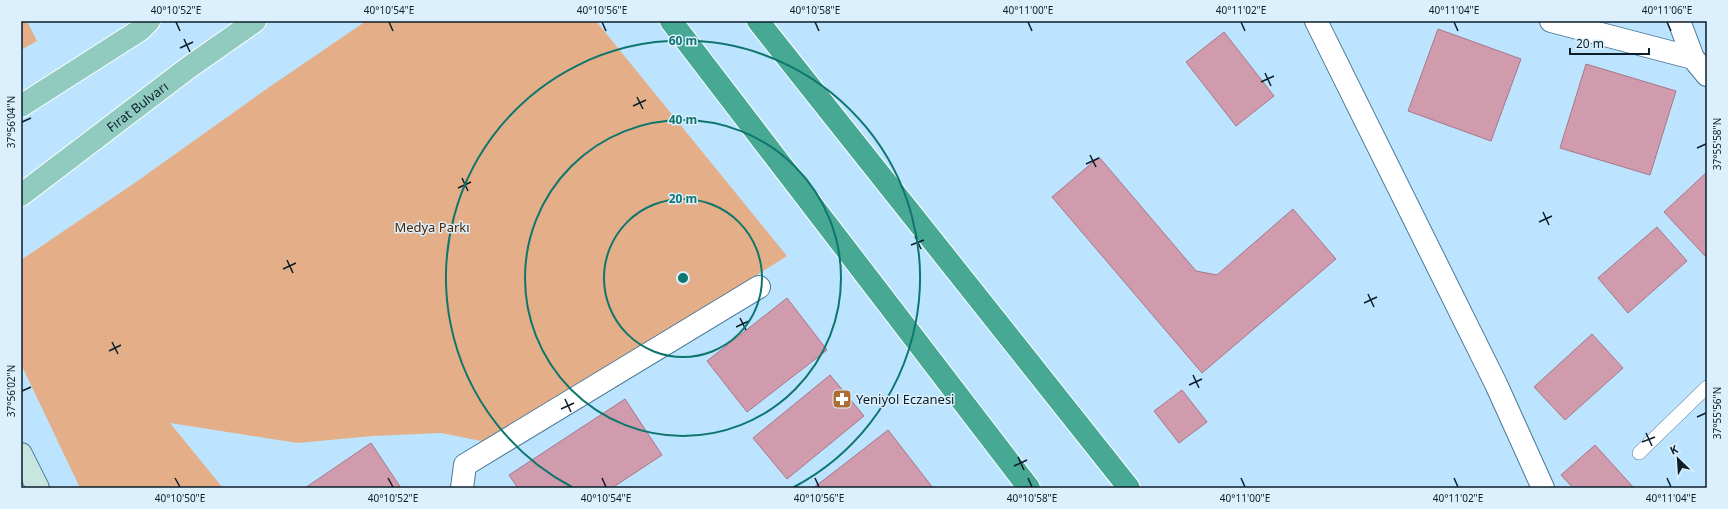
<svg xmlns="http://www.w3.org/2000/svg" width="1728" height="509" font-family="'Noto Sans',sans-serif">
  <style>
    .green { fill: #e4af88 }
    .building { fill: #d09bac; stroke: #a97687 }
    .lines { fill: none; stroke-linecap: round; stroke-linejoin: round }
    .lane-casing { stroke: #4a7895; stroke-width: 14 }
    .street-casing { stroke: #4a7895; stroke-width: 24 }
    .secondary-casing { stroke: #4a7895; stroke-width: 24 }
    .primary-casing { stroke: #fff; stroke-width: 24 }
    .highway-casing { stroke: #fff; stroke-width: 24 }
    .lane { stroke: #fff; stroke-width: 13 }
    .street { stroke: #fff; stroke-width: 22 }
    .secondary { stroke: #c8e5df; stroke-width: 22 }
    .primary { stroke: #91cbbf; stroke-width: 22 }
    .highway { stroke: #47a894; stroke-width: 22 }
    .ticks { fill: none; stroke: #0b1e2a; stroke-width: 1.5 }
    .ring { fill: none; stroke: #0f766e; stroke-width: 2 }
    .labels { text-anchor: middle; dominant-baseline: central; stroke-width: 3; stroke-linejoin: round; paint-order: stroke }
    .street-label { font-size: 13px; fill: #0b1e2a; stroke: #dbeffc }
    .park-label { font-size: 13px; fill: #4d2500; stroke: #dbeffc }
    .poi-label { font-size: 13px; fill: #0b1e2a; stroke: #dbeffc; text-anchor: start }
    .centre { fill: #0f766e; stroke: #dbeffc; stroke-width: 2 }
    .ring-label { font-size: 12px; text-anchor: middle; font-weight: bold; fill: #0f766e; stroke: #dbeffc; stroke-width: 3; stroke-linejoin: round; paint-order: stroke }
    .neatline { fill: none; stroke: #0b1e2a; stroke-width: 1.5 }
    .ticks-label { font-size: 10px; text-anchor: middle; fill: #0b1e2a }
  </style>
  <rect width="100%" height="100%" fill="#bde4ff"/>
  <path class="green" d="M21 21H27L37 41 21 50Z
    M366 21H596L787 256 503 434 486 442 441 433 372 436 298 443 170 423 223 488H80L21 364V260L136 182 265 90Z"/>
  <path class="building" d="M1438 29 1521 59 1491 141 1408 111Z
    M1224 32 1274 96 1236 126 1186 62Z
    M1586 64 1676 91 1650 175 1560 148Z
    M1099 157 1196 271 1217 275 1293 209 1336 259 1202 373 1052 197Z
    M1707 172V258L1664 212Z
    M1657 227 1687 261 1628 313 1598 278Z
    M787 298 827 350 747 412 707 361Z
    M1592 334 1623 368 1565 420 1534 387Z
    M830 375 864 416 787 479 753 438Z
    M1182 390 1207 422 1179 443 1154 411Z
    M625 399 662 455 612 488H518L509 475Z
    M888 430 933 488H813L838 469Z
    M371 443 401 488H305Z
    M1595 445 1634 488H1573L1561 475Z"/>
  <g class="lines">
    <defs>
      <path id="lane" d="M1639 453 1707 387"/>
      <path id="street" d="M1316 21 1496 384 1543 488
        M1551 21 1693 58
        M1679 21 1693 58 1707 75
        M462 488 465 465 759 287"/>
      <path id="secondary" d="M21 454 38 488"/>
      <g id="primary">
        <path d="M21 106 140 30 149 21"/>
        <path id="s1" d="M21 195 188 68 255 21"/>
      </g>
      <path id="highway" d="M671 21 1029 488
        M758 21 1129 488"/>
    </defs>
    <use href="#lane" class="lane-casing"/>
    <use href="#street" class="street-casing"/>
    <use href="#secondary" class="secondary-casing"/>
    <use href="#primary" class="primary-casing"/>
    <use href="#highway" class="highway-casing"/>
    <use href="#lane" class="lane"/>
    <use href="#street" class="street"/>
    <use href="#secondary" class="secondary"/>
    <use href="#primary" class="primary"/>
    <use href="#highway" class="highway"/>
  </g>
  <path class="ticks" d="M176 22 180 31M389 22 393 31M602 22 606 31M815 22 819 31M1028 22 1032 31M1241 22 1245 31M1454 22 1458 31M1667 22 1671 31M184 39 190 52M180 48 193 42M1265 73 1271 86M1261 82 1274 76M637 97 643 109M633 106 646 100M22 122 31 118M1697 148 1706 144M1090 155 1096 167M1086 164 1099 158M462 178 468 191M458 188 471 182M1543 212 1549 225M1539 222 1552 216M915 236 921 249M911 245 924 240M287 260 293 273M283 269 296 263M1368 294 1374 307M1364 303 1377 297M740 318 746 330M736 327 749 321M112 342 118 354M109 351 121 345M1193 375 1199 388M1189 385 1202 379M22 391 31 387M565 399 571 412M561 409 574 403M1697 417 1706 413M1646 433 1652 446M1642 442 1655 437M1018 457 1024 470M1014 466 1027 460M175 478 180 487M388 478 393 487M602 478 606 487M815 478 819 487M1028 478 1032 487M1241 478 1245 487M1454 478 1458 487M1667 478 1671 487"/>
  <g class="ring">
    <circle cx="683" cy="278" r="79"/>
    <circle cx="683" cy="278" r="158"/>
    <path d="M572 487A237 237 0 1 1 794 487"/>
  </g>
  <defs>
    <symbol id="pharmacy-square" viewBox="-11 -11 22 22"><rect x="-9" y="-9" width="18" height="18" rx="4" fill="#ae6d37" stroke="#dbeffc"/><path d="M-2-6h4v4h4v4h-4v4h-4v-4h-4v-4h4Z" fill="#fff"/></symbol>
  </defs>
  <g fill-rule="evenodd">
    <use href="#pharmacy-square" x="831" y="388" width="22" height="22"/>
  </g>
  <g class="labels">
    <g class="street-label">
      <text stroke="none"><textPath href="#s1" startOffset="146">Fırat Bulvarı</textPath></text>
    </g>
    <g class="park-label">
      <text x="432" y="227">Medya Parkı</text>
    </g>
    <g class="poi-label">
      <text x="856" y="399">Yeniyol Eczanesi</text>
    </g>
  </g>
  <circle cx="683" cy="278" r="6" class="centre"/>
  <g class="ring-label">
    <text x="683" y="45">60 m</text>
    <text x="683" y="124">40 m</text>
    <text x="683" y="203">20 m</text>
  </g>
  <rect width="1728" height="509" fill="none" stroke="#dbeffc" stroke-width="44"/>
  <g transform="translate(1678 459) rotate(335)" stroke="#dbeffc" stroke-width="3" paint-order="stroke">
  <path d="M0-3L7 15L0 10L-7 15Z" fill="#0b1e2a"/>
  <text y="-6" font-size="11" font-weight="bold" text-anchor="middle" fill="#0b1e2a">K</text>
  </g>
  <path d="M1570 48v6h79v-6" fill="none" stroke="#0b1e2a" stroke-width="2"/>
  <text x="1576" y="48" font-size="12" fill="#0b1e2a" stroke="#dbeffc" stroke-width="3" paint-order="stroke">20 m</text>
  <rect x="22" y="22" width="1684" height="465" class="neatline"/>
  <g class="ticks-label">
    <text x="176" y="14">40°10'52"E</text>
    <text x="389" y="14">40°10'54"E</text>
    <text x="602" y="14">40°10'56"E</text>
    <text x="815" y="14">40°10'58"E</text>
    <text x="1028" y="14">40°11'00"E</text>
    <text x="1241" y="14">40°11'02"E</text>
    <text x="1454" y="14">40°11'04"E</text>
    <text x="1667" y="14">40°11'06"E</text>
    <text transform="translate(11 122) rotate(-90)" y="4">37°56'04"N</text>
    <text transform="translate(1717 144) rotate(-90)" y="4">37°55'58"N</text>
    <text transform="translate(11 391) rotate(-90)" y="4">37°56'02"N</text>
    <text transform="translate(1717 413) rotate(-90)" y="4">37°55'56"N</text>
    <text x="180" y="502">40°10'50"E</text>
    <text x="393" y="502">40°10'52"E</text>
    <text x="606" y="502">40°10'54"E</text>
    <text x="819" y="502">40°10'56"E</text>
    <text x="1032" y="502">40°10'58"E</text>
    <text x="1245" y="502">40°11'00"E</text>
    <text x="1458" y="502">40°11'02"E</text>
    <text x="1671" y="502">40°11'04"E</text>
  </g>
</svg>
